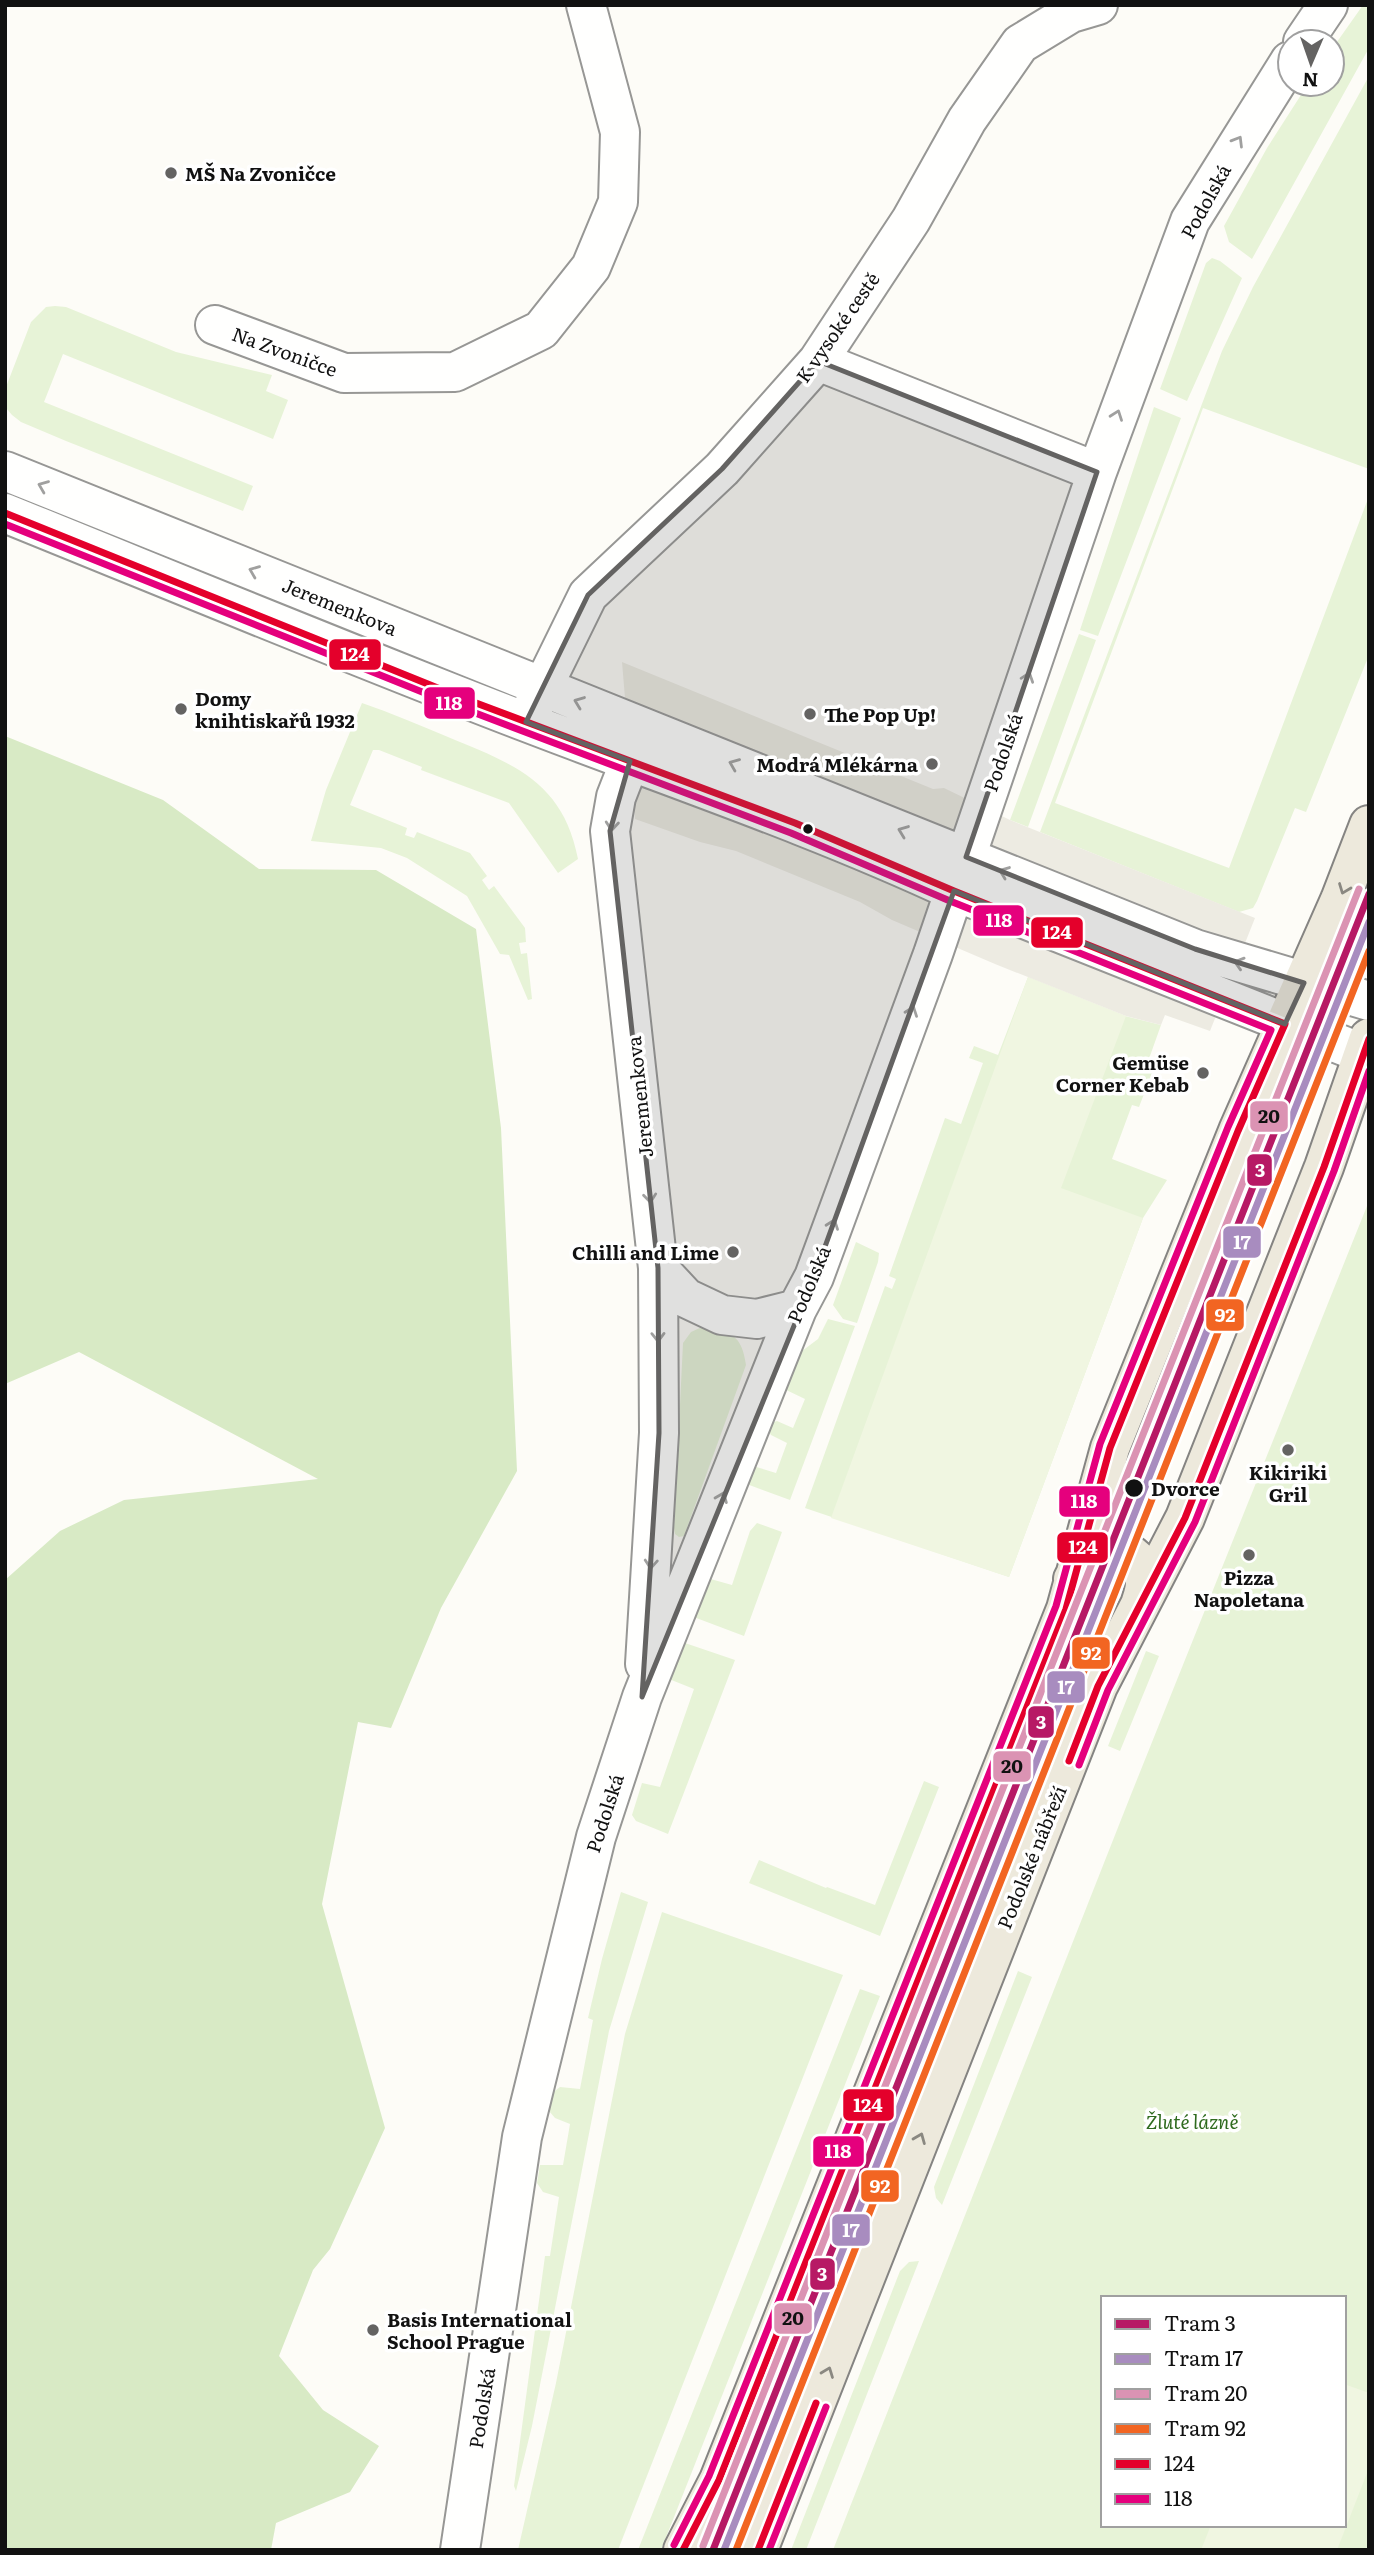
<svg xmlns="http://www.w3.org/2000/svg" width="1374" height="2555" font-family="Literata,serif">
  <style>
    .green { fill: #e7f3d7; fill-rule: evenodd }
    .forest { fill: #d8eac5 }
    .pitch { fill: #f0f6e1 }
    .plaza { fill: #edebe2 }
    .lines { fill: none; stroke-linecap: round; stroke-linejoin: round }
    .minor-casing { stroke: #979795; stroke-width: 42 }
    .major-casing { stroke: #858482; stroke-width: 42 }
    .minor { stroke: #fffffe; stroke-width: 38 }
    .major { stroke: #ede9dc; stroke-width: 38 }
    .bus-1-casing { stroke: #fff; stroke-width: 12 }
    .bus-2-casing { stroke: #fff; stroke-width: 12 }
    .bus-1 { stroke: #e4002b; stroke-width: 7 }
    .bus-2 { stroke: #e5007d; stroke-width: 7 }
    .tram-1-casing { stroke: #fff; stroke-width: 12 }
    .tram-2-casing { stroke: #fff; stroke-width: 12 }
    .tram-3-casing { stroke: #fff; stroke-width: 12 }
    .tram-4-casing { stroke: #fff; stroke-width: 12 }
    .tram-1 { stroke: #b71965; stroke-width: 7 }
    .tram-2 { stroke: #a88cbf; stroke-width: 7 }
    .tram-3 { stroke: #db93b3; stroke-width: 7 }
    .tram-4 { stroke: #f26522; stroke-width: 7 }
    .oneway { stroke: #a0a09f }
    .oneway2 { stroke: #8a8881 }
    .marked { fill: #646362; fill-opacity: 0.2; stroke: #646362; stroke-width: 5; stroke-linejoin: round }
    .poi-dot { fill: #646362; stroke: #fff; stroke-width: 2.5 }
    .bus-dot { fill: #111; stroke: #fff; stroke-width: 2.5 }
    .labels { text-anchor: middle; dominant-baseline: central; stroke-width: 7; stroke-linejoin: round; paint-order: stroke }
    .poi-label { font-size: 19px; font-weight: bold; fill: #111; stroke: #fff; text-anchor: start }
    .street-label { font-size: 19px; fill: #111; stroke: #fff }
    .stop-label { font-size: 19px; font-weight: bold; fill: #111; stroke: #fff; text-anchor: start }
    .park-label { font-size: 19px; font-style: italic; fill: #2f6b1f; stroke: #fff }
    .line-badge { stroke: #fff; stroke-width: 2.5 }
    .badge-label { font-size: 19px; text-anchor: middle; font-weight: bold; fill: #fff }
    .pale-badge-label { font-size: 19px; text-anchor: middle; font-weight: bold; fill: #111 }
  </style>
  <rect width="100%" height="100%" fill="#fdfcf7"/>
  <path class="green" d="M1363 5H1369V48L1252 259 1229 242 1224 226 1267 148 1308 84H1332V49Z
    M1369 76V469L1203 408 1055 803 1229 868 1369 496V655L1306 812 1295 808 1257 901 1253 908 1239 912 1040 832 1222 351 1253 287Z
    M1212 258 1220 261 1242 278 1187 401 1160 389 1206 263Z
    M55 306 66 307 176 352 272 375 266 391 288 400 273 439 63 354 44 402 253 486 243 511 66 441 21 422 12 415 6 408V387L31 322 46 307Z
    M1154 407 1181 418 1098 636 1080 630Z
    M1079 634 1096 640 1028 827 1010 820Z
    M362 703C391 713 419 725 448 737 513 764 563 781 578 859L558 873 509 803 421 770 422 767 379 750H373L350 805 407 828 405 835 414 838 417 832 470 853 487 876 482 880 489 890 494 886 525 928 526 942 519 943 521 954 527 953 532 999 528 1000 509 955 500 954 467 896 407 858 381 848 311 841 326 790Z
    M1028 977 1125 1016 1161 1025 1145 1070 1152 1073 1139 1107 1132 1105 1112 1159 1167 1180 1143 1218 1009 1577 805 1508 885 1286 892 1289 896 1279 889 1276 945 1118 961 1124 983 1063 969 1058 974 1046 998 1055Z
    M1369 1201V2550H833L1130 1797ZM1103 2298H1344V2525H1103Z
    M856 1242 879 1253 878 1262 857 1323 843 1319 833 1305Z
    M828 1319 855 1326 790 1500 744 1483 753 1466 776 1473 787 1443 771 1435 768 1430 771 1423 777 1421 793 1428 805 1399 780 1387 790 1360 818 1339Z
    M702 1327C731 1331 742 1335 746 1365L684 1536 679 1537 675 1534 674 1528 683 1343 691 1332Z
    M757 1523 782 1532 744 1636 691 1616 707 1578 732 1585 750 1531Z
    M685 1643 735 1660 668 1834 636 1821 632 1815 642 1783 660 1787 694 1689 669 1679 680 1644Z
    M1146 1651 1159 1656 1120 1751 1108 1746Z
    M924 1781 939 1787 880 1936 749 1883 759 1860 826 1888 827 1887 875 1905Z
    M621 1892 648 1902 609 2031 532 2426 516 2491 514 2486 545 2256H550L559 2197 543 2192 537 2183 540 2165H563L570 2124 555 2118 549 2111 552 2093 560 2087 580 2089 593 2020 588 2018 602 1959Z
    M662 1912 843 1975 618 2550H518L556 2383 625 2034Z
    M1018 1971 1032 1977 942 2205 936 2198 934 2187Z
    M860 1989 880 1996 661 2550H638Z
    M919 2261 806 2550H791L900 2271 909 2262Z"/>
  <path class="forest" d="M5 736 163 800 259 869 376 870 476 929 501 1128 517 1471 441 1608 391 1728 358 1722 322 1904 385 2128 330 2249 313 2270 279 2356 323 2410 379 2446 350 2492 276 2523 271 2550H5V1580L60 1531 124 1500 318 1479 79 1352 5 1384Z"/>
  <path class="pitch" d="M1028 977 1126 1016 1061 1188 1143 1218 1009 1577 831 1518Z
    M1344 2384 1369 2393V2468L1337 2550H1201L1211 2525H1344Z"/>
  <path class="plaza" d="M622 662 933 789 944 788 1010 820 1255 918 1210 1031 1165 1015 1161 1025 1126 1016 995 964 892 920 860 902 736 851 700 842 635 819Z"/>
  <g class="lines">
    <defs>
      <path id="minor" d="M1303 42 1328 5
        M215 325 344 373 455 372 541 330 591 267 618 202 620 132 586 5
        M818 361 1097 472
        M5 471 1195 949 1369 1001
        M5 513C178 583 351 655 526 722 669 777 815 826 954 891L1364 1054
        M531 711 588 595 722 469 818 361 911 220 967 120 1020 44 1071 13 1098 5
        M639 738 616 797 610 831 658 1268 659 1433 645 1664
        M658 1268 686 1298 722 1315 757 1319 797 1309
        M460 2550 522 2137 596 1837 642 1697 797 1309 814 1277 933 954 1097 472 1190 221 1290 61"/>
      <path id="major" d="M1073 1579C1079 1569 1083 1558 1093 1552 1116 1539 1146 1557 1145 1583 1145 1591 1142 1598 1140 1605
        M683 2550 719 2480 1066 1609 1110 1448 1238 1131 1340 900 1369 825
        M758 2550 1098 1686 1185 1518 1324 1167 1369 1038"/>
    </defs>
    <use href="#minor" class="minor-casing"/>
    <use href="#major" class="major-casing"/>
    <use href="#minor" class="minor"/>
    <use href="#major" class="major"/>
    <defs>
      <path id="bus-1" d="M5 513 460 697 795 823 954 891 1285 1024 1238 1131 1110 1448 1066 1609 719 2480 683 2550
        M1069 1761 1098 1686 1185 1518 1324 1167 1369 1039
        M758 2550 816 2403"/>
      <path id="bus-2" d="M5 524 457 706 791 833 950 901 1271 1030 1228 1127 1100 1444 1056 1606 709 2476 674 2545
        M1079 1765 1108 1690 1195 1522 1334 1171 1369 1071
        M769 2550 826 2407"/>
    </defs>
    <use href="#bus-1" class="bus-1-casing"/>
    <use href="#bus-2" class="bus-2-casing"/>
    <use href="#bus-1" class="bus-1"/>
    <use href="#bus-2" class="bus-2"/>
    <defs>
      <path id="tram-1" d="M713 2550 1369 894"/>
      <path id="tram-2" d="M724 2550 1369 922"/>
      <path id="tram-3" d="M703 2546 1359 889"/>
      <path id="tram-4" d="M736 2550 1369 951"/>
    </defs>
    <use href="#tram-1" class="tram-1-casing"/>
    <use href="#tram-2" class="tram-2-casing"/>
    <use href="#tram-3" class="tram-3-casing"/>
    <use href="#tram-4" class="tram-4-casing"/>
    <use href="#tram-1" class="tram-1"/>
    <use href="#tram-2" class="tram-2"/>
    <use href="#tram-3" class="tram-3"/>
    <use href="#tram-4" class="tram-4"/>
  </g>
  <defs><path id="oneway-chevron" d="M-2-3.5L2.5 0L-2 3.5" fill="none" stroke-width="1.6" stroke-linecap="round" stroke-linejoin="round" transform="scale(1.75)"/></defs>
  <g class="oneway">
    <use href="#oneway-chevron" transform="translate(1238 141) rotate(-59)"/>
    <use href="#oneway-chevron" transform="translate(1117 415) rotate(-70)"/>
    <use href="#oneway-chevron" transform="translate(43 486) rotate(-158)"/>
    <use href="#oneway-chevron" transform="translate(254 571) rotate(-158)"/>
    <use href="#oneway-chevron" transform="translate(1028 677) rotate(-71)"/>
    <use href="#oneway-chevron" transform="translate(579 702) rotate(-159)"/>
    <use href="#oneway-chevron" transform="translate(734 764) rotate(-158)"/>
    <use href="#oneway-chevron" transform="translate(612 826) rotate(95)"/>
    <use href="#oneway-chevron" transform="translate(903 831) rotate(-159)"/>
    <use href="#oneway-chevron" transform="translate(1004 872) rotate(-159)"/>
    <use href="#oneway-chevron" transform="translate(1239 963) rotate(-163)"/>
    <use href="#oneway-chevron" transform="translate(912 1011) rotate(-70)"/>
    <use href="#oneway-chevron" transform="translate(650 1198) rotate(84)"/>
    <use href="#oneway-chevron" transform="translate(833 1224) rotate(-70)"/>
    <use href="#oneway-chevron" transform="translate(658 1337) rotate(89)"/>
    <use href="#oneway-chevron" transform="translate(722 1497) rotate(-68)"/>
    <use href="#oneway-chevron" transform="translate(651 1564) rotate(94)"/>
  </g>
  <g class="oneway2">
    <use href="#oneway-chevron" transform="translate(1344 889) rotate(111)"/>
    <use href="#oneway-chevron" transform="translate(920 2138) rotate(-68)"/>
    <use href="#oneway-chevron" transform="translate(828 2372) rotate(-69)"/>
  </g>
  <path class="marked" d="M818 361 1097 472 966 857 1195 949 1304 983 1285 1024 954 891 814 1277 642 1697 659 1433 658 1268 610 831 630 761 526 722 588 595 722 469Z"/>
  <g class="poi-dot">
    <circle cx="171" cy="173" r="7"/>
    <circle cx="181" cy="709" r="7"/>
    <circle cx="810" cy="714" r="7"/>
    <circle cx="932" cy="764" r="7"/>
    <circle cx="1203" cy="1073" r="7"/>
    <circle cx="733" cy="1252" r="7"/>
    <circle cx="1288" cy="1450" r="7"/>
    <circle cx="1249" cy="1555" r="7"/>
    <circle cx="373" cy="2330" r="7"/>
  </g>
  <g class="bus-dot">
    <circle cx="808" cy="829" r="6"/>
    <circle cx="1134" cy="1488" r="10"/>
  </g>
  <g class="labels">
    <g class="poi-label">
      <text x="185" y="173">MŠ Na Zvoničce</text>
      <text x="195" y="698">Domy<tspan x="195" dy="22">knihtiskařů 1932</tspan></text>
      <text x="824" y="714">The Pop Up!</text>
      <text x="918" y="764" text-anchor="end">Modrá Mlékárna</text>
      <text x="1189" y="1062" text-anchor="end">Gemüse<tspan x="1189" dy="22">Corner Kebab</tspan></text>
      <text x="719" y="1252" text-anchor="end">Chilli and Lime</text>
      <text x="1288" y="1472" text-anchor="middle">Kikiriki<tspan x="1288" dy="22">Gril</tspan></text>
      <text x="1249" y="1577" text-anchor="middle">Pizza<tspan x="1249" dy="22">Napoletana</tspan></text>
      <text x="387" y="2319">Basis International<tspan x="387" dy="22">School Prague</tspan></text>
    </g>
    <g class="street-label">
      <text transform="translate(1205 201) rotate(-61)">Podolská</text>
      <text transform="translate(837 327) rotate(-55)">K vysoké cestě</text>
      <text transform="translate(285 351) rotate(20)">Na Zvoničce</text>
      <text transform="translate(340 606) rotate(22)">Jeremenkova</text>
      <text transform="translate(1002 752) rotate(-71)">Podolská</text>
      <text transform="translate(639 1097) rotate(-96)">Jeremenkova</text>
      <text transform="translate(808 1284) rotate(-67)">Podolská</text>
      <text transform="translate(604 1813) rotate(-72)">Podolská</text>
      <text transform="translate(1031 1857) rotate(-68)">Podolské nábřeží</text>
      <text transform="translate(481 2408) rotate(-81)">Podolská</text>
    </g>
    <g class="stop-label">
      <text x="1151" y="1488">Dvorce</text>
    </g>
    <g class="park-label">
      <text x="1192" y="2121">Žluté lázně</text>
    </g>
  </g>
  <g class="line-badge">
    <rect x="328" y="638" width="54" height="33" rx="7" fill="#e4002b"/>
    <rect x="423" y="686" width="53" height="34" rx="7" fill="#e5007d"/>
    <rect x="972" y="904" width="53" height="33" rx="7" fill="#e5007d"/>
    <rect x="1030" y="916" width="54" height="33" rx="7" fill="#e4002b"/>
    <rect x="1249" y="1100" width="40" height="33" rx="7" fill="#db93b3"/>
    <rect x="1246" y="1153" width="27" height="34" rx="7" fill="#b71965"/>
    <rect x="1222" y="1225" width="40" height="34" rx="7" fill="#a88cbf"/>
    <rect x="1205" y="1298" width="40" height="34" rx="7" fill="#f26522"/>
    <rect x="1058" y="1485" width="53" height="33" rx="7" fill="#e5007d"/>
    <rect x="1056" y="1531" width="53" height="33" rx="7" fill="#e4002b"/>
    <rect x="1071" y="1636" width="40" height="34" rx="7" fill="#f26522"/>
    <rect x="1046" y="1670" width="40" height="34" rx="7" fill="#a88cbf"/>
    <rect x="1027" y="1705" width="28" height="34" rx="7" fill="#b71965"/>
    <rect x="992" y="1750" width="40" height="33" rx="7" fill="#db93b3"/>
    <rect x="842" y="2088" width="53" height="34" rx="7" fill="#e4002b"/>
    <rect x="812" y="2135" width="53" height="33" rx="7" fill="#e5007d"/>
    <rect x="860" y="2169" width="40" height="34" rx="7" fill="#f26522"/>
    <rect x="831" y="2213" width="40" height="34" rx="7" fill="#a88cbf"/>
    <rect x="809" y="2257" width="27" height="34" rx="7" fill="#b71965"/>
    <rect x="773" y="2302" width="40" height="33" rx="7" fill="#db93b3"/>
  </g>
  <g class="badge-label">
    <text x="355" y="661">124</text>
    <text x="449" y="710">118</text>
    <text x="999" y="927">118</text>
    <text x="1057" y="939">124</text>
    <text x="1260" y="1177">3</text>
    <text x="1242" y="1249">17</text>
    <text x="1225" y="1322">92</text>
    <text x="1084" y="1508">118</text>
    <text x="1083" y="1554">124</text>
    <text x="1091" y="1660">92</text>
    <text x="1066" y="1694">17</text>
    <text x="1041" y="1729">3</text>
    <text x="868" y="2112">124</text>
    <text x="838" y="2158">118</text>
    <text x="880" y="2193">92</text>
    <text x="851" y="2237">17</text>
    <text x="822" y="2281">3</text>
  </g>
  <g class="pale-badge-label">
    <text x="1269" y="1123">20</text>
    <text x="1012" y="1773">20</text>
    <text x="793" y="2325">20</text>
  </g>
  <rect width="1374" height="2555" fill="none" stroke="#111111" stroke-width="14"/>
  <rect x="1101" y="2296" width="245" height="231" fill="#ffffff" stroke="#a0a0a0" stroke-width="2"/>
  <rect x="1115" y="2319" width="35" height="10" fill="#b71965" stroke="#a0a0a0" stroke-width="2"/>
  <text x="1164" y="2331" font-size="21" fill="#111111">Tram 3</text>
  <rect x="1115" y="2354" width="35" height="10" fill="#a88cbf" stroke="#a0a0a0" stroke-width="2"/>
  <text x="1164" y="2366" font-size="21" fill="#111111">Tram 17</text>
  <rect x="1115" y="2389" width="35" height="10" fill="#db93b3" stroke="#a0a0a0" stroke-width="2"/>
  <text x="1164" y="2401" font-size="21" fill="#111111">Tram 20</text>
  <rect x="1115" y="2424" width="35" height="10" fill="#f26522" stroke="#a0a0a0" stroke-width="2"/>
  <text x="1164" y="2436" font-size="21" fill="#111111">Tram 92</text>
  <rect x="1115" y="2459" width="35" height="10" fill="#e4002b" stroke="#a0a0a0" stroke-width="2"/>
  <text x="1164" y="2471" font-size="21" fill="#111111">124</text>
  <rect x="1115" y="2494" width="35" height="10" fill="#e5007d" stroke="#a0a0a0" stroke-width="2"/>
  <text x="1164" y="2506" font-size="21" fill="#111111">118</text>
  <g transform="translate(1311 63) rotate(182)"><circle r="33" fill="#ffffff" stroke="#a0a0a0" stroke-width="2"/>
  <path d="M0-5L12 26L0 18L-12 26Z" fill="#646362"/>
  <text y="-10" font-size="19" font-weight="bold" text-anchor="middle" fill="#111111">N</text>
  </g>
</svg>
